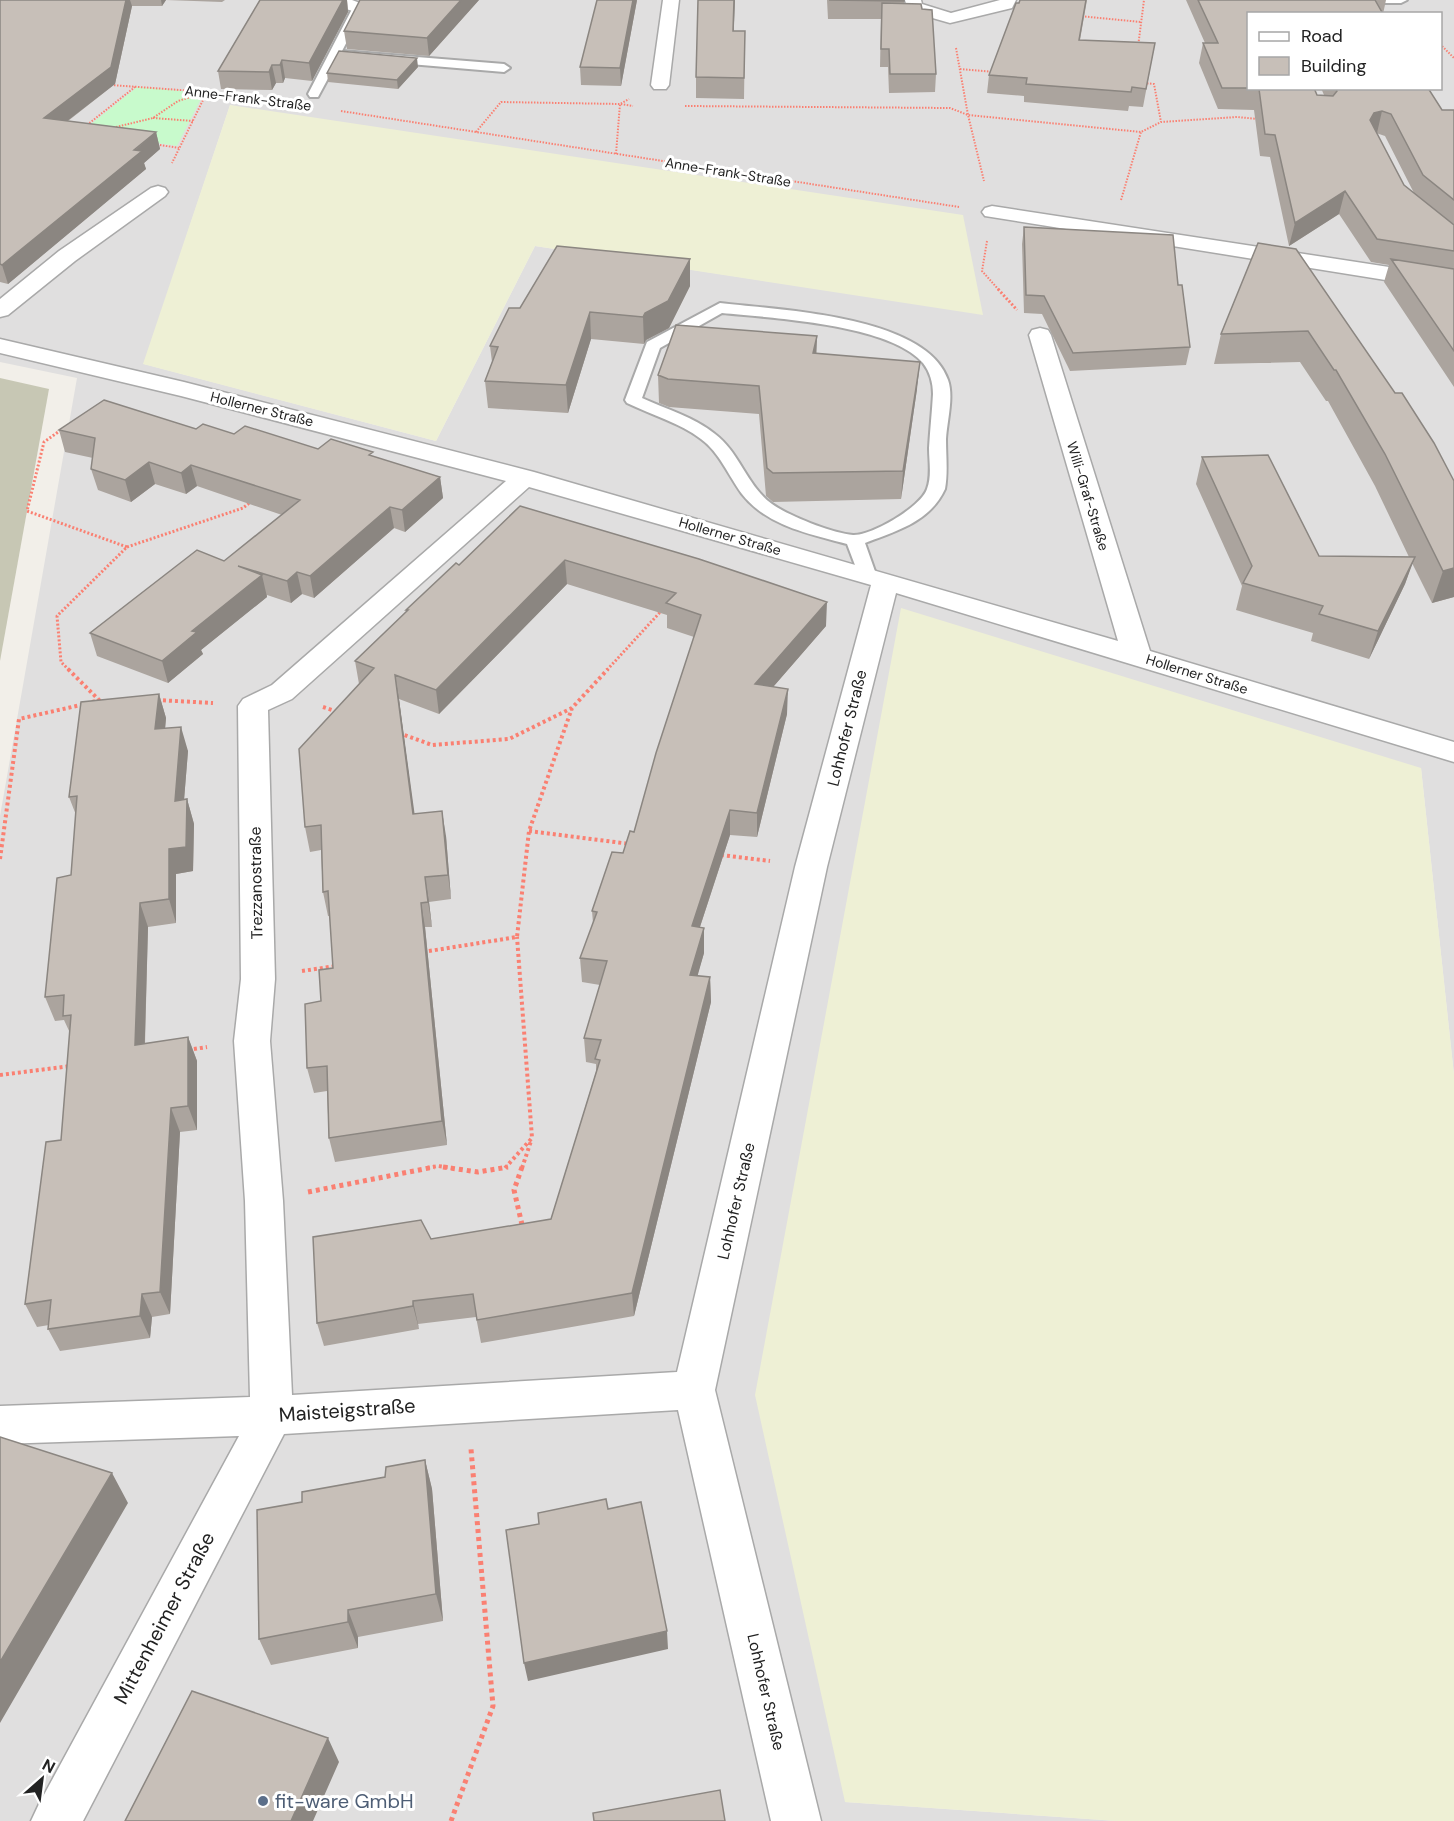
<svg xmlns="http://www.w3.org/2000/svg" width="1454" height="1821" font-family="'DM Sans',sans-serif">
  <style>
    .residential { fill: #e0dfdf; fill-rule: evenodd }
    .construction { fill: #c7c7b4 }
    .farmland { fill: #eef0d5 }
    .park { fill: #c8facc }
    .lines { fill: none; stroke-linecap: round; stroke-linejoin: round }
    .service-casing { stroke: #a9a9a9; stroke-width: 4 }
    .minor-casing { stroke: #a9a9a9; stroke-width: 3 }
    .path-far3 { stroke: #fa8072; stroke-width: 2; stroke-dasharray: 1.5 1.5; stroke-linecap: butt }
    .path-far2 { stroke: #fa8072; stroke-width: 3; stroke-dasharray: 2 2; stroke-linecap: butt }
    .path-far1 { stroke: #fa8072; stroke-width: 4; stroke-dasharray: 3 3; stroke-linecap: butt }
    .path { stroke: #fa8072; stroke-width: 5; stroke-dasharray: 4 4; stroke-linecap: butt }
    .service { fill: #fff; fill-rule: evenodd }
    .minor { fill: #fff; fill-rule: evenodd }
    .wall { fill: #aba49e; fill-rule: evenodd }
    .shaded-wall { fill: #8b8681 }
    .building { fill: #c7bfb8; stroke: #8b8681; stroke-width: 1.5 }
    .service-dot { fill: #5c6f8a; stroke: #fff; stroke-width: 2 }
    .labels { text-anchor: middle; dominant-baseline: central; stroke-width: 6; stroke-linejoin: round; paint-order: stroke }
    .far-street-label { font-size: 14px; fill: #222; stroke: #fff }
    .street-label { font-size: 16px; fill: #222; stroke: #fff }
    .near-street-label { font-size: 20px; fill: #222; stroke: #fff }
    .near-service-label { font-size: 20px; fill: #4e5e75; stroke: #fff; text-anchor: start }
  </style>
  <rect width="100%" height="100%" fill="#f2efe9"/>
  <path class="residential" d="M0 0H1454V1075L1421 768 845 1802 1117 1821H0V816L77 378 0 362ZM1248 14H1440V88H1248ZM230 105 983 314 535 246 436 441 144 364Z"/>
  <path class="construction" d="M0 378 49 389 0 661Z"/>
  <path class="farmland" d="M230 105 963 215 983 315 535 246 436 441 143 364Z
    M901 608 1421 768 1454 1075V1821H1117L845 1802 755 1395Z"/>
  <path class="park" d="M137 87 204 93 177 146 81 132Z"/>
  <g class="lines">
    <defs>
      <path id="service" d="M1351 0H1407L1401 3H1357Z
        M358 6 364 9 342 51 504 64 510 68 504 72 339 58 318 97H310L308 94 352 9Z
        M720 303C778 310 926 315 948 380 954 397 947 421 946 439 946 456 948 473 945 489 930 522 896 531 865 543L877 577 875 581H861L847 544C810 534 767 526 742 494 728 475 720 453 701 439 680 423 652 415 627 403L625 400 647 342ZM722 313C772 318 890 324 923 363 930 372 933 383 933 394 932 412 930 430 929 448 929 461 932 476 927 489 921 507 871 536 853 535 832 533 789 516 772 504 747 486 740 453 715 434 694 417 666 409 642 398L660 348Z"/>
      <path id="minor" d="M328 0H352L360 3 374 0H408L406 4 359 13 330 4Z
        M663 0H679L669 85 666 89H654L651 85Z
        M905 0H921L922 4 951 13 1000 0H1016L1012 8 950 23 908 11Z
        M158 186 165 188 168 192 165 196 75 261 8 315 0 317V299L59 251 151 188Z
        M992 206 1454 277V291L985 216 982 212 985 208Z
        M1040 328 1048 330 1051 335 1150 651 1454 742V762L896 593 827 867 715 1390 821 1821H771L678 1410 284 1434 83 1821H31L39 1804 239 1436 0 1444V1406L250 1397 245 1201 234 1041 241 979 238 706 243 699 272 685 506 481 181 396 0 353V339L184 382 534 472 1118 641 1029 335 1032 330ZM529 487 871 585 795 867 677 1372 292 1395 283 1201 270 1041 275 979 268 710 292 699Z"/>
    </defs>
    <use href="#service" class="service-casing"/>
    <use href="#minor" class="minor-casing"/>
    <path class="path-far3" d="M1079 16 1141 22
      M1440 44 1454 58
      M1138 47 1144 0
      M956 48 968 115 984 181
      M960 69 995 72
      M1144 83 1154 84 1161 122
      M111 85 207 92 286 103
      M685 106 950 108 968 115 1141 132 1161 122 1237 117 1258 119
      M341 111 959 207
      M153 118 193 121
      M87 125 135 87
      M116 127 153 118 178 101 207 92 172 163
      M476 132 501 102 620 104 629 99
      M154 144 179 148
      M616 154 620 104 633 106
      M1121 200 1141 132
      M987 241 982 271 999 290"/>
    <path class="path-far2" d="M998 289 1017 310
      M61 430 44 442 27 511 127 547 57 616 61 662 69 670
      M127 547 243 508 252 501
      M607 670 663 609"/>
    <path class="path-far1" d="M68 669 99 700 92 702
      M157 700 213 703
      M323 707 338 712
      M399 733 432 745 509 739 572 708 608 669
      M529 831 630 844
      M721 855 770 861
      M0 859 19 719 85 704
      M423 952 517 937 529 831 572 708
      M302 971 336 966
      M188 1050 207 1047
      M0 1075 71 1066
      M427 1168 438 1166 453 1168
      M505 1168 532 1138 517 937
      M522 1168 531 1141"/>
    <path class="path" d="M443 1167 478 1172 508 1167
      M522 1167 514 1190 523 1229
      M308 1192 434 1167
      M451 1821 493 1706 471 1449"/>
    <use href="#service" class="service"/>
    <use href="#minor" class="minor"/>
  </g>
  <path class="wall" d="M0 0H225L222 2 166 0 162 6H132L115 84 68 121 156 132 160 149 144 163 146 169 8 284 0 282Z
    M260 0H347L348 12 312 81 285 78 283 83H276L272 90 221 89 218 71Z
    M358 0H479L429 56 347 49 344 31 360 1Z
    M637 0 621 86 581 85 580 67Z
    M827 0H904V3L922 9 936 74 935 92 889 93 888 67H880L881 19H828Z
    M1020 0H1087L1080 40 1155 43 1143 107 1129 106 1128 111 1024 102V96L987 93 989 75Z
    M1186 0H1386L1383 14H1248L1314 88 1317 95H1324L1321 88H1428L1442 110H1454V387L1384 282 1389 265 1371 262 1339 214 1289 246 1270 157 1260 156 1254 110 1218 109 1199 63 1203 43H1205ZM1376 133 1385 136 1414 193 1404 185Z
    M734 31H745L744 99 696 98V77Z
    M418 67 398 89 328 82 327 73Z
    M1024 227 1178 285 1190 347 1186 365 1070 371 1042 314 1024 313 1022 244Z
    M1258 243 1395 393 1454 597 1432 603 1412 563 1405 584 1369 659 1311 641 1313 633 1236 610 1242 586 1196 484 1202 457 1319 556 1409 557 1375 486 1328 401H1326L1300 362 1214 364 1221 334Z
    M690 259V286L669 328 646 340 644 344 591 339 568 413 488 408 485 381 492 362 490 346 520 308Z
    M817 336 816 354 917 389 901 499 773 502 766 496 759 414 669 407 659 403 658 375Z
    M196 429 234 434 318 449 373 457 440 477 443 498 405 532 394 528 314 598 302 594 291 603 267 595V597L201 650 203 654 168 683 97 656 90 633 224 561 282 515 197 486 186 494 155 484 131 502 98 490 91 469 93 458 65 452 59 430Z
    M520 506 826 626 773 687 787 714 757 837 730 835 700 927 704 928V953L697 976 710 977 711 1002 634 1316 481 1343 476 1317 418 1324 419 1329 324 1346 317 1323 431 1239 551 1219 596 1072V1064L586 1062 584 1038 600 985 582 982 580 958 593 923 592 911 634 832 694 637 667 628V615L567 584 439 714 399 699 414 814 446 836 451 899 429 902 432 927H425L447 1145 335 1162 329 1138 327 1091 314 1093 307 1068 321 1001 333 968 330 916H328L323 892 321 850 310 852 305 827 359 684 355 661 406 612V610L459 565Z
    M159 694 166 718 165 728 188 751 184 800 187 799 194 824 193 871 176 874V923L148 927 145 1044 188 1037 197 1061V1130L180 1132 170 1314 152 1317 150 1338 60 1351 48 1329 49 1325 37 1327 25 1304 61 1140 70 1033 64 1020 55 1021 45 997 71 875 76 815 69 797Z
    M425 1460 432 1489 443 1621 358 1637V1648L271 1665 259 1639 302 1502 385 1477Z"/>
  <path class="shaded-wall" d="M126 0H130L132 6 115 84 49 135 44 118Z
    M161 0H166L162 6Z
    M343 0H347L348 12 312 81 309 63Z
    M461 0H479L429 56 427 38Z
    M633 0H637L621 86 620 68Z
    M734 0H735L733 51V31Z
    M417 58 418 67 398 89 397 80Z
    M282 60 285 78 283 83 280 65Z
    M272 65 276 83 272 90 269 72Z
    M1382 111 1377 133 1370 120 1374 113Z
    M156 132 160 149 144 163 146 169 8 284 2 265Z
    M1345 191 1339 214 1289 246 1295 223Z
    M690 259V286L669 328 646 340 644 344 643 317 645 313Z
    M590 312 591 339 568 413 566 385Z
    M817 336 816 363 813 353Z
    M920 362 917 389 901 499 903 471Z
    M149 462 155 484 131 502 125 480Z
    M191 465 197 486 186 494 181 473Z
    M440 477 443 498 405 532 402 510Z
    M390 507 394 528 314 598 310 576Z
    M1415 557 1405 584 1369 659 1378 631Z
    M565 560 567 584 439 714 436 690Z
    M1454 568V597L1432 603 1443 571Z
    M297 572 302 594 291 603 287 581Z
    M262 575 267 597 201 650 203 654 168 683 162 661 192 631Z
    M827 602 826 626 754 709 755 684Z
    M395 675 399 699 418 839 413 814Z
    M788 689 787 714 757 837V813Z
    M159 694 166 718 163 753 155 729Z
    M181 727 188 751 182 825 175 801Z
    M187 799 194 824 193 871 176 874V923L169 899V849Z
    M730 810V835L692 951V926Z
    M442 811 446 836 451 899 448 875Z
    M425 877 429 902 432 927 428 902Z
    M140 903 148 927 144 1069 135 1045Z
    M421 903 425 927 447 1145 442 1121Z
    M704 928V953L691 999 690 975Z
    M710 977 711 1002 634 1316 632 1293Z
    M188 1037 197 1061V1130L188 1106Z
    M171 1108 180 1132 170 1314 160 1292Z
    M142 1294 152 1317 150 1338 140 1316Z
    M413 1301 418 1324 419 1329 413 1306Z
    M425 1460 432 1489 443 1621 436 1594Z
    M112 1473 128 1503 0 1723V1662Z
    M348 1610 358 1637V1648L348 1622Z
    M667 1631 668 1649 528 1681 524 1663Z
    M328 1738 339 1762 313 1821H291Z"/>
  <path class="building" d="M0 0H126L111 67 44 118 156 132 134 150 142 151 2 265 0 264Z
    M260 0H343L309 63 282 60 280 65H272L269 72 218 71Z
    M360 0H461L427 38 344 31Z
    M597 0H633L620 68 580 67Z
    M698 0H734L733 31H745L744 78 696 77Z
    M829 0H904V1Z
    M1020 0H1086L1079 40 1155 43 1146 89 1132 87 1131 92 1026 84 1027 78 989 75 1016 3H1019Z
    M1198 0H1375L1383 14H1248V88H1222L1203 43H1218Z
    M882 3 921 4 922 9 932 10 936 74H890L889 49H881Z
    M339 51 417 58 397 80 327 73Z
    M1257 88H1314L1317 95 1333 96 1337 91 1336 88H1428L1442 110H1454V200L1423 175 1391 114 1382 111 1374 113 1370 120 1404 185 1454 225V251L1377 239 1345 191 1295 223 1275 135 1265 134 1259 89Z
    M1024 227 1173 235 1178 285H1182L1190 347 1073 353 1044 296 1026 295Z
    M1258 243 1296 249 1395 393H1402L1434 443 1454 481V568L1443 571 1385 454 1336 370H1334L1308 331 1221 334Z
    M557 246 690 259 668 301 645 313 643 317 590 312 566 385 485 381 498 347 490 346 509 308H520Z
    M1391 259 1454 269V351Z
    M676 325 817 336 813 353 920 362 903 471 773 473 767 468 759 386 668 379 658 375Z
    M104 400 196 429 203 424 234 434 245 426 318 449 331 439 373 452 369 455 440 477 402 510 390 507 310 576 297 572 287 581 238 566 262 575 192 631 197 632 162 661 90 633 197 550 224 561 300 500 191 465 181 473 149 462 125 480 91 469 95 438 59 430Z
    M1268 455 1319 556 1415 557 1378 631 1319 614 1323 606 1243 583 1252 566 1202 457Z
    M520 506 699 559 827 602 755 684 788 689 757 813 730 810 692 926 704 928 690 975 710 977 632 1293 477 1320 473 1294 413 1301V1306L317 1323 313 1237 421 1220 431 1239 551 1219 600 1060 595 1059 601 1040 584 1038 607 961 580 958 597 912 592 911 612 852 623 853 630 831 634 832 656 753 701 615 666 603 676 593 565 560 436 690 395 675 413 814 442 811 448 875 425 877 428 902 421 903 442 1121 329 1138 327 1066 307 1068 305 1004 321 1001 319 970 333 968 328 891 323 892 321 825 305 827 299 749 374 668 355 661 408 610H406L456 563 459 565Z
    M159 694 155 729 181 727 175 801 187 799 186 847 169 849V899L140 903 135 1045 188 1037V1106L171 1108 160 1292 142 1294 140 1316 48 1329 51 1300 25 1304 46 1142 61 1140 71 1015 63 1016 64 995 45 997 57 878 71 875 77 796 69 797 81 702Z
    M0 1437 112 1473 0 1662Z
    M425 1460 436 1594 348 1610V1622L259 1639 257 1510 302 1502V1492L385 1477 386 1467Z
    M606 1499 608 1509 641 1502 667 1631 524 1663 506 1530 539 1524 538 1513Z
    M192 1691 328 1738 291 1821H125Z
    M720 1790 725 1821H594L593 1813Z"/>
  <circle class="service-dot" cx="263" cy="1801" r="6"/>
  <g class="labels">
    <g class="far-street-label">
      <text transform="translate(248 98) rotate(7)">Anne-Frank-Straße</text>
      <text transform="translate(728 172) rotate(9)">Anne-Frank-Straße</text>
      <text transform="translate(262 409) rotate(14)">Hollerner Straße</text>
      <text transform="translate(1088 496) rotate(73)">Willi-Graf-Straße</text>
      <text transform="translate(730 536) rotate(16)">Hollerner Straße</text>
      <text transform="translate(1197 674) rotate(17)">Hollerner Straße</text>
    </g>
    <g class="street-label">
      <text transform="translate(847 728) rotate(-76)">Lohhofer Straße</text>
      <text transform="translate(256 883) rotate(-91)">Trezzanostraße</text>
      <text transform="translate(736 1201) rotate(-77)">Lohhofer Straße</text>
      <text transform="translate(766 1692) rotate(77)">Lohhofer Straße</text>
    </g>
    <g class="near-street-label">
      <text transform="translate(347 1410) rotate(-4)">Maisteigstraße</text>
      <text transform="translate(164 1618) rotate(-62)">Mittenheimer Straße</text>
    </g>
    <g class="near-service-label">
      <text x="275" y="1801">fit-ware GmbH</text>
    </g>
  </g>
  <rect x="1247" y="12" width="195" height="78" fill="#ffffff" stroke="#a7a7a7" stroke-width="1.5"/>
  <rect x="1259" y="32" width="30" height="9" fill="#ffffff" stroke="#a7a7a7" stroke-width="1.5"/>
  <text x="1301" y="42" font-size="18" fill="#222222">Road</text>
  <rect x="1259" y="57" width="30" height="18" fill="#c7bfb8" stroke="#a7a7a7" stroke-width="1.5"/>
  <text x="1301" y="72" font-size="18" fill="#222222">Building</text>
  <g transform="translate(42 1779) rotate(28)" stroke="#ffffff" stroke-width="4.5" paint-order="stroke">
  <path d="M0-4.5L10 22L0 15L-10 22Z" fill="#222222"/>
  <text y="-9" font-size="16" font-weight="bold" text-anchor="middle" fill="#222222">N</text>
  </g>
</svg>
